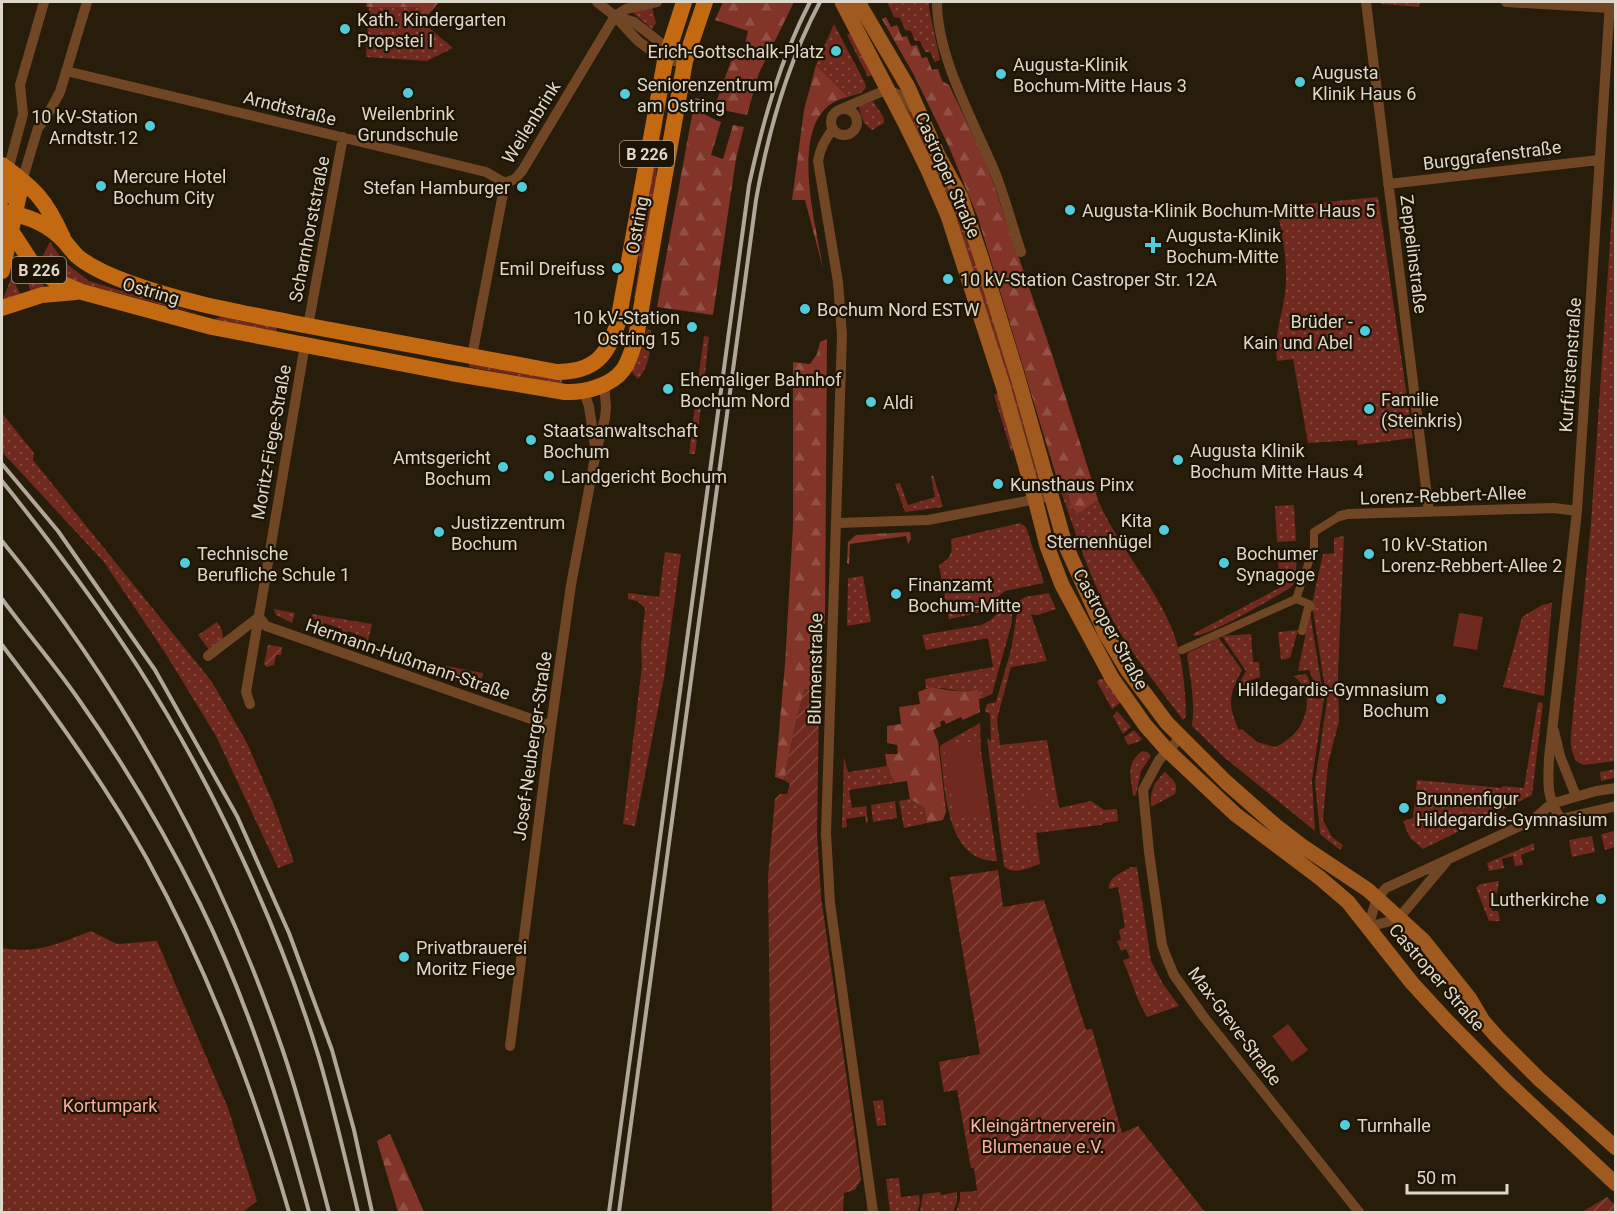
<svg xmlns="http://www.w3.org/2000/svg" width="1617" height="1214" font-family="Roboto,sans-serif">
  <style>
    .grass { fill: url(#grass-dots) }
    .forest { fill: url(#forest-firs) }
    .garden { fill: url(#garden-furrows) }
    .pitch { fill: #6f291e }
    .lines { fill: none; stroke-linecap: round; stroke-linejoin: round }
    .pedestrian { stroke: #714625; stroke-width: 8 }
    .minor { stroke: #714625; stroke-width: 10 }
    .secondary { stroke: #a05a1f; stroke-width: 15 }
    .primary { stroke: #c36911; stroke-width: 16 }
    .rail { stroke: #afa79a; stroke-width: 4 }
    .poi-dot { fill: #52cbda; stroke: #1e1403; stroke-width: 2 }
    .labels { text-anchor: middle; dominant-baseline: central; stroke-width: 4.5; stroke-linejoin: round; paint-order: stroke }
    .shield { fill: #1e1403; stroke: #a49c8f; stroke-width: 1.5 }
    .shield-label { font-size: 16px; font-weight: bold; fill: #ded7cb }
    .poi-label { font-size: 18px; fill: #ded7cb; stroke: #1e1403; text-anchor: start }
    .street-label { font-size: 18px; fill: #ded7cb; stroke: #1e1403 }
    .park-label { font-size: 18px; fill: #f5b0a3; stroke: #1e1403 }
  </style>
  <defs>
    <pattern id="grass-dots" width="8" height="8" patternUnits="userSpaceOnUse" patternTransform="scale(1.5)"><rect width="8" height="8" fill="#6f291e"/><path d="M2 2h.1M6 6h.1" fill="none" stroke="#83473d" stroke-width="1.8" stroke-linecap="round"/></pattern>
    <pattern id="forest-firs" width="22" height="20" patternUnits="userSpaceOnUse" patternTransform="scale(1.5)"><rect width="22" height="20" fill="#813427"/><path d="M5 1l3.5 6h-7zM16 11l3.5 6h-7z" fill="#925145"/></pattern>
    <pattern id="garden-furrows" width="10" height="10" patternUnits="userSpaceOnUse" patternTransform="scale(1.5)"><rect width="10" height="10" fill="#6f291e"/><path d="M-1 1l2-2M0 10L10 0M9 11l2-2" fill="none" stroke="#83473d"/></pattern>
  </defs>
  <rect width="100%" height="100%" fill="#281d0a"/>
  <path class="grass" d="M887 2H929V8L940 60 935 62 930 52H925L920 41H915L911 31 905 30 900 18 894 17Z
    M1378 2H1420L1419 7 1382 4Z
    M369 7H420L422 22 453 48 427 61 366 57Z
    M652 7 656 23 652 29 632 12Z
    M834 24 865 83 866 88 861 93 848 97 816 65Z
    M851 33 872 75 868 77 847 35Z
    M670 77 657 156 656 185 637 299 634 298 639 267 638 243Z
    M901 100 911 113 950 188 975 254 1040 484 1037 483Z
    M873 101 884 118V123L872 130 864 123 859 108V106Z
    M1615 168V761L1584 765 1577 762C1572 753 1570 746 1571 735L1591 523Z
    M1378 197 1413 438 1358 445 1357 440 1308 443 1293 359 1277 361C1273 334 1285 309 1286 282 1287 258 1282 235 1278 212L1285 206Z
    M50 242 63 261 89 281 198 314 68 280 40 261Z
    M28 269 44 286 43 289 31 293 27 280Z
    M13 273 15 284 21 295 2 302Z
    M221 317 277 328 276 333 211 320Z
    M647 329 651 330C651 347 650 366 638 379L634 375 631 369 642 349Z
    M704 336 709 337 704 383 698 381Z
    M469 363 562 379V384L469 367Z
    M998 393 1015 450 1011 451 994 395Z
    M695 405 701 406 695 454H689Z
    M2 413 34 453 33 460 212 682 247 743 273 803 294 862 278 868 216 736 164 651 104 562 2 452Z
    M933 475 943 507 905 512 895 484 900 483 908 505 935 497 931 476Z
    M1060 489 1067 490 1071 507 1078 514 1098 500C1118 547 1154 584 1172 629 1183 656 1185 687 1186 716L1183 720C1156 683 1125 647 1105 605 1086 568 1074 528 1060 489Z
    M1294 505 1296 541 1277 542 1275 506Z
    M1020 523 1026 527 1044 583 1005 591 978 613 949 619 939 565C951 558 953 553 951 539Z
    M1344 536 1338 673 1339 721 1328 764 1323 820 1332 837 1343 845 1340 850 1320 834 1315 782 1327 701 1312 604 1323 554 1334 553V538Z
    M665 552 681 554 664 678 635 826 623 824 642 666 641 647 645 608 637 601 628 599V593L659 597Z
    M1278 555H1297L1295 582 1290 588C1273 598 1210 636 1194 636L1193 634 1279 588Z
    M863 576 871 622 847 626 848 578Z
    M1049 593 1056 609 1038 615 1031 614 1047 661 1011 667 997 719 1000 745 1047 740 1059 808 1091 801 1104 810 1117 809 1118 821 1104 823 1101 825 1036 833 1040 864C1028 868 1013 876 1004 866L987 738 991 741 990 714 985 711 987 704 996 702 1011 650 1019 601 1025 597Z
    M1012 602V622L992 694 983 698 978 689C956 695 944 685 926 688L925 679 993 667 988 638 926 650 922 635 981 625 991 620 1007 603Z
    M1552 603 1544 696 1503 687 1522 617 1542 605Z
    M274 609 295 613 292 623 276 615Z
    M1310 612 1323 694 1320 696 1309 670 1298 671Z
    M312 614 372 624 366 649 363 647 366 638 348 631 344 641 339 639 342 629 324 623 320 632 315 631 319 621 311 618Z
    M217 622 222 630 223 639 210 651 198 635Z
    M1298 630 1290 658 1281 660 1278 632Z
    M1251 634 1253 662H1259L1260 677 1250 680 1238 690 1236 689 1246 671 1222 636Z
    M1219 638 1242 670C1229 694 1227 705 1239 730L1242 729 1257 742 1275 747C1284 743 1292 737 1298 729 1310 713 1311 687 1293 676L1306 674 1318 699 1324 698 1312 780 1315 831 1225 758 1192 726C1195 702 1191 680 1187 656L1188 653Z
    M392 656 483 673 480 689 392 657Z
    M1099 679H1105L1121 702 1112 709 1097 682Z
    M1538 702 1543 703 1532 795 1423 849 1410 838 1403 821 1413 818 1417 780 1502 788V786L1524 788Z
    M1117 711 1131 727 1123 734 1113 716Z
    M980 723 981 751 997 861C945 862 945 787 940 749L941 745Z
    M1134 730 1142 739 1138 742 1128 745 1124 737Z
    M1142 751 1147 752 1151 756 1141 771 1136 795 1133 796C1131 776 1125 764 1142 751Z
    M844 758 848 772 887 766 894 783 849 790 852 808 866 806 868 822 866 823 865 816 846 819 847 827 842 828Z
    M1615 769V778L1601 781 1600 772Z
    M1165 772C1172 779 1179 783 1175 794L1151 807C1150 792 1153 783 1165 772Z
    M910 799 924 807 927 823 904 828 899 801Z
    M895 801 897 818 873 822 871 805Z
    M1615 831V847L1605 850 1601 834Z
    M1592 836 1595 852 1572 857 1569 840Z
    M1534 843V850L1521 855 1523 865 1515 866 1513 856 1502 859 1504 868 1489 871 1487 863Z
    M1131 867H1137L1151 961 1163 984 1179 1006 1147 1017 1139 1002 1123 960 1130 958 1126 949 1121 951 1117 941 1121 940 1119 930 1125 927 1118 887 1109 889C1108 877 1123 872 1131 867Z
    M1499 881 1497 893 1489 895 1492 911H1498L1500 921H1489L1476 888 1480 884Z
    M91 931 117 944 157 941 228 1108 257 1201 243 1212H2V948C38 954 57 944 91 931Z
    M883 1100 886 1125 877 1126 873 1101Z
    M899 1178 901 1197 919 1195 920 1203 917 1212H890L886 1179Z
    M977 1191 980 1212H956L960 1200V1192Z
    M940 1192 941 1195 957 1192V1202L953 1212H920L923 1194Z"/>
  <path class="forest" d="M367 2H439L422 22 420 7H366Z
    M723 2H794L759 73 747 115 722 110 710 114 705 109 694 107 695 98 716 103 735 50 743 52 748 31 715 20Z
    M886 17 891 27 897 25 902 37 907 36 911 46 917 45 922 58 927 57 932 70 938 69 942 81 949 85 986 162 1052 354 1098 500 1078 514 1071 507 1067 490 1060 489 978 218 949 147 915 77 882 19Z
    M816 65 848 97C783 110 816 223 823 268L805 200H792L804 110Z
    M693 110C703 112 710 118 721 122L711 155 723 159 733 125 744 127 736 159 713 315 657 307Z
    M827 339 825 623 817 637 815 689H805L798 713 784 780 775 777 785 664 793 525V362L810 364 817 354 820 342Z
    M910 532 911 539 908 544 906 536 850 544 849 564 847 563 848 542 856 535Z
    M931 687C948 690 962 694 978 689L983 698 979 699 980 712 963 720 961 717 946 724 944 720 940 722 941 726 933 730 938 741 946 812 943 820 927 823 924 807 910 799 907 781 894 783 887 766 885 754H898L897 745 887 743V726L901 724 899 707 920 704 918 692Z
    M390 1134 424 1212H398L377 1141Z"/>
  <path class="garden" d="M268 645 282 647 281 655H276L274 665 267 667 264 664Z
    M805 689H815L819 700 817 834 821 897 861 1179 855 1190 844 1193 843 1212H772L768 875 775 799 780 794H787L790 784 784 780 798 713Z
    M998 870 1003 907 1044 900 1086 1030 1092 1029 1122 1133 1138 1126 1205 1212H980L974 1168H971L957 1090 944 1092 939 1062 980 1054 950 877Z
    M1607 1197 1615 1205V1212H1582Z"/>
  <path class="pitch" d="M1459 613 1483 617 1477 650 1453 646Z
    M978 741 988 815 955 819 944 746Z
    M1044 790 1047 804 1028 807 1025 793Z
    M1288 1024 1308 1050 1292 1062 1272 1036Z"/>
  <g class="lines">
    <path class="pedestrian" d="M1296 599 1314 547V532L1340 516
      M1302 631 1309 604
      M1182 650 1296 599 1309 604 1311 607"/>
    <path class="minor" d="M597 2 615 16 638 41 665 61H685
      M937 2C937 57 973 120 994 170 1005 197 1012 225 1021 252
      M1366 2 1429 512
      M1506 2 1610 8
      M615 16 634 22 672 52
      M66 71 486 172 505 183
      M841 109 881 92C895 91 904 95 912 107
      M831 122a13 13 0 1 1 26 0a13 13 0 1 1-26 0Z
      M833 129C825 139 820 148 818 161L838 282 842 335 826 833 830 903 873 1212
      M8 170 23 114 20 85 44 2
      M22 181 38 128 47 116 60 92 87 2
      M505 183 515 179 522 171 615 16 626 9 657 2
      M1388 184 1599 160
      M308 326 343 137
      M472 356 505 183
      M584 391 589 407 595 446
      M1340 516 1348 514 1554 508 1577 511
      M838 523 928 520 1042 498
      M259 617 266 626 551 726
      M208 656 259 617
      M250 704 246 692 305 344
      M1554 731 1560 756 1576 796
      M1180 738 1159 760 1143 790 1149 852 1162 945 1168 961 1174 975 1203 1016 1359 1212
      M1561 819C1546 798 1548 783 1549 758L1577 511 1610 2
      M1533 820 1561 819 1616 806
      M1368 927 1377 898 1386 888 1533 820 1551 804 1596 791 1616 788
      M1368 927 1398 919 1446 862
      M510 1046 551 726 571 585 596 452 605 418 606 407 604 383"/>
    <path class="secondary" d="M842 2 905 123 928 170 948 216 1003 386 1035 499 1047 546 1062 585 1112 678 1145 725 1167 750 1235 814 1320 878 1348 902 1412 983 1447 1021 1508 1083 1616 1184
      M858 2 908 87 938 155 961 197 981 257 1018 378 1065 544 1105 633 1128 671 1167 723 1226 782 1276 826 1302 846 1368 890 1423 940 1470 999 1483 1021 1498 1038 1539 1079 1616 1148"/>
    <path class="primary" d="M2 165C35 189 46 200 63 238
      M2 199 8 170
      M2 212C27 215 48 223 65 242 69 247 73 252 77 256 91 268 113 277 130 283 182 302 238 312 293 323 381 340 469 355 557 372 594 372 608 356 618 322L665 61 684 2
      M2 217 32 263 54 280 82 292 212 327 451 373 565 392C584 393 611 386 623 370 629 362 631 352 635 343L685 61 705 2
      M2 271 22 181
      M2 308 42 295 76 292"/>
    <path class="rail" d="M2 464 58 531 155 670 237 816 289 933 332 1050 354 1130 372 1212
      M2 481C50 541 96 602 138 667 213 784 279 926 319 1058 334 1109 346 1161 358 1212
      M2 541C125 691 220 866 283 1051 301 1104 315 1158 329 1212
      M2 599C27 633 55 665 79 700 124 764 165 833 200 904 248 1002 281 1107 309 1212
      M2 645C54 713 105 784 147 859 208 970 254 1091 289 1212
      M609 1212 749 185C763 121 780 60 810 2
      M619 1212 756 200C768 132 787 64 820 2"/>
  </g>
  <g class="poi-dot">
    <circle cx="345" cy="29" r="6"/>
    <circle cx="836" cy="51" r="6"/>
    <circle cx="1001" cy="74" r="6"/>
    <circle cx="1300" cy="82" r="6"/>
    <circle cx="408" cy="93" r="6"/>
    <circle cx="625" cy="94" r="6"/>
    <circle cx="150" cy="126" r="6"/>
    <circle cx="101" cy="186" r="6"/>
    <circle cx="522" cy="187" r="6"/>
    <circle cx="1070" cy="210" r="6"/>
    <path d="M1150 236h6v6h6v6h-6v6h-6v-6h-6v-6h6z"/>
    <circle cx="617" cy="268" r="6"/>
    <circle cx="948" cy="279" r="6"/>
    <circle cx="805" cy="309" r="6"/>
    <circle cx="692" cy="327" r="6"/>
    <circle cx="1365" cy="331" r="6"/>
    <circle cx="668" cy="389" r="6"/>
    <circle cx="871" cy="402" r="6"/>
    <circle cx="1369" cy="409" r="6"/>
    <circle cx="531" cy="440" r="6"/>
    <circle cx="1178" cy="460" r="6"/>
    <circle cx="503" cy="467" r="6"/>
    <circle cx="549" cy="476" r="6"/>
    <circle cx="998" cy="484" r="6"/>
    <circle cx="1164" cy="530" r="6"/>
    <circle cx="439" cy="532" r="6"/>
    <circle cx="1369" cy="554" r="6"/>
    <circle cx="185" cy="563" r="6"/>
    <circle cx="1224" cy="563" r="6"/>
    <circle cx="896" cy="594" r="6"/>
    <circle cx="1441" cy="699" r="6"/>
    <circle cx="1404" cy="808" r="6"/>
    <circle cx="1601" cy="899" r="6"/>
    <circle cx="404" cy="957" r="6"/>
    <circle cx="1345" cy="1125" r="6"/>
  </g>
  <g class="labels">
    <g class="shield">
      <rect x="620" y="141" width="54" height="26" rx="4.5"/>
      <rect x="12" y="257" width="54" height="26" rx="4.5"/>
    </g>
    <g class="shield-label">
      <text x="647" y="154">B 226</text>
      <text x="39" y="270">B 226</text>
    </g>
    <g class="poi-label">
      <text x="357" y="19">Kath. Kindergarten<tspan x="357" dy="21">Propstei I</tspan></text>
      <text x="824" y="51" text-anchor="end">Erich-Gottschalk-Platz</text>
      <text x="1013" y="64">Augusta-Klinik<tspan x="1013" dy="21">Bochum-Mitte Haus 3</tspan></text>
      <text x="1312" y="72">Augusta<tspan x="1312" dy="21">Klinik Haus 6</tspan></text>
      <text x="637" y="84">Seniorenzentrum<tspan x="637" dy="21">am Ostring</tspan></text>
      <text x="408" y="113" text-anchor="middle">Weilenbrink<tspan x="408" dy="21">Grundschule</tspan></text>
      <text x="138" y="116" text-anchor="end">10 kV-Station<tspan x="138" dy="21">Arndtstr.12</tspan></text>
      <text x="113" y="176">Mercure Hotel<tspan x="113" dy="21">Bochum City</tspan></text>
      <text x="510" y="187" text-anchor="end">Stefan Hamburger</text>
      <text x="1082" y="210">Augusta-Klinik Bochum-Mitte Haus 5</text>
      <text x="1166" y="235">Augusta-Klinik<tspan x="1166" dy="21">Bochum-Mitte</tspan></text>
      <text x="605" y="268" text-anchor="end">Emil Dreifuss</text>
      <text x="960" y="279">10 kV-Station Castroper Str. 12A</text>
      <text x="817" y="309">Bochum Nord ESTW</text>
      <text x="680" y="317" text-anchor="end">10 kV-Station<tspan x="680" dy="21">Ostring 15</tspan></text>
      <text x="1353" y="321" text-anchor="end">Brüder -<tspan x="1353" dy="21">Kain und Abel</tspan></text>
      <text x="680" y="379">Ehemaliger Bahnhof<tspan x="680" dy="21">Bochum Nord</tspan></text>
      <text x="1381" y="399">Familie<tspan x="1381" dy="21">(Steinkris)</tspan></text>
      <text x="883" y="402">Aldi</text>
      <text x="543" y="430">Staatsanwaltschaft<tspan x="543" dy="21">Bochum</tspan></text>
      <text x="1190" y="450">Augusta Klinik<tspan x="1190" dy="21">Bochum Mitte Haus 4</tspan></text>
      <text x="491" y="457" text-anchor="end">Amtsgericht<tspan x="491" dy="21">Bochum</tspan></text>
      <text x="561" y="476">Landgericht Bochum</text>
      <text x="1010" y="484">Kunsthaus Pinx</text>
      <text x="1152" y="520" text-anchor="end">Kita<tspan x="1152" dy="21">Sternenhügel</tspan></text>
      <text x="451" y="522">Justizzentrum<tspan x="451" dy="21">Bochum</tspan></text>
      <text x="1381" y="544">10 kV-Station<tspan x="1381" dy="21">Lorenz-Rebbert-Allee 2</tspan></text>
      <text x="197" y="553">Technische<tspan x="197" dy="21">Berufliche Schule 1</tspan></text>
      <text x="1236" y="553">Bochumer<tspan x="1236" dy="21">Synagoge</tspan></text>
      <text x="908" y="584">Finanzamt<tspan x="908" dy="21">Bochum-Mitte</tspan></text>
      <text x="1429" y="689" text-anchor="end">Hildegardis-Gymnasium<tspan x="1429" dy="21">Bochum</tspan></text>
      <text x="1416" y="798">Brunnenfigur<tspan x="1416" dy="21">Hildegardis-Gymnasium</tspan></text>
      <text x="1589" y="899" text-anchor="end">Lutherkirche</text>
      <text x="416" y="947">Privatbrauerei<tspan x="416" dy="21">Moritz Fiege</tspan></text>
      <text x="1357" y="1125">Turnhalle</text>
    </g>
    <g class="street-label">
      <text transform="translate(290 108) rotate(14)">Arndtstraße</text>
      <text transform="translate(531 122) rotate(-58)">Weilenbrink</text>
      <text transform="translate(1492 155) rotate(-7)">Burggrafenstraße</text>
      <text transform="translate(948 175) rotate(66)">Castroper Straße</text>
      <text transform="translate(637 225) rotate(-80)">Ostring</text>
      <text transform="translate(309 229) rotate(-79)">Scharnhorststraße</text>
      <text transform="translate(1414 254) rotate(83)">Zeppelinstraße</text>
      <text transform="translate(151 291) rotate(16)">Ostring</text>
      <text transform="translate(1570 365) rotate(-86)">Kurfürstenstraße</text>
      <text transform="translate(271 442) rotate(-80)">Moritz-Fiege-Straße</text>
      <text transform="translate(1443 495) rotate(-2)">Lorenz-Rebbert-Allee</text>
      <text transform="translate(1111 629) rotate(61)">Castroper Straße</text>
      <text transform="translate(408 659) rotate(19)">Hermann-Hußmann-Straße</text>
      <text transform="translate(815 669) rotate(-89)">Blumenstraße</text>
      <text transform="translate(532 746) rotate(-82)">Josef-Neuberger-Straße</text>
      <text transform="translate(1437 977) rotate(49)">Castroper Straße</text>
      <text transform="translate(1235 1026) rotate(53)">Max-Greve-Straße</text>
    </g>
    <g class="park-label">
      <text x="110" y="1105">Kortumpark</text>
      <text x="1043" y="1125">Kleingärtnerverein<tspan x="1043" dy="21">Blumenaue e.V.</tspan></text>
    </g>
  </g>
  <rect width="1617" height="1214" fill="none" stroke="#ded7cb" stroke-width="6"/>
  <path d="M1407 1184v9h100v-9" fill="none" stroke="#ded7cb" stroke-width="3"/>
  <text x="1416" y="1184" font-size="18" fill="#ded7cb" stroke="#1e1403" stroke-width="4.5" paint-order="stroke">50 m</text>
</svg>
